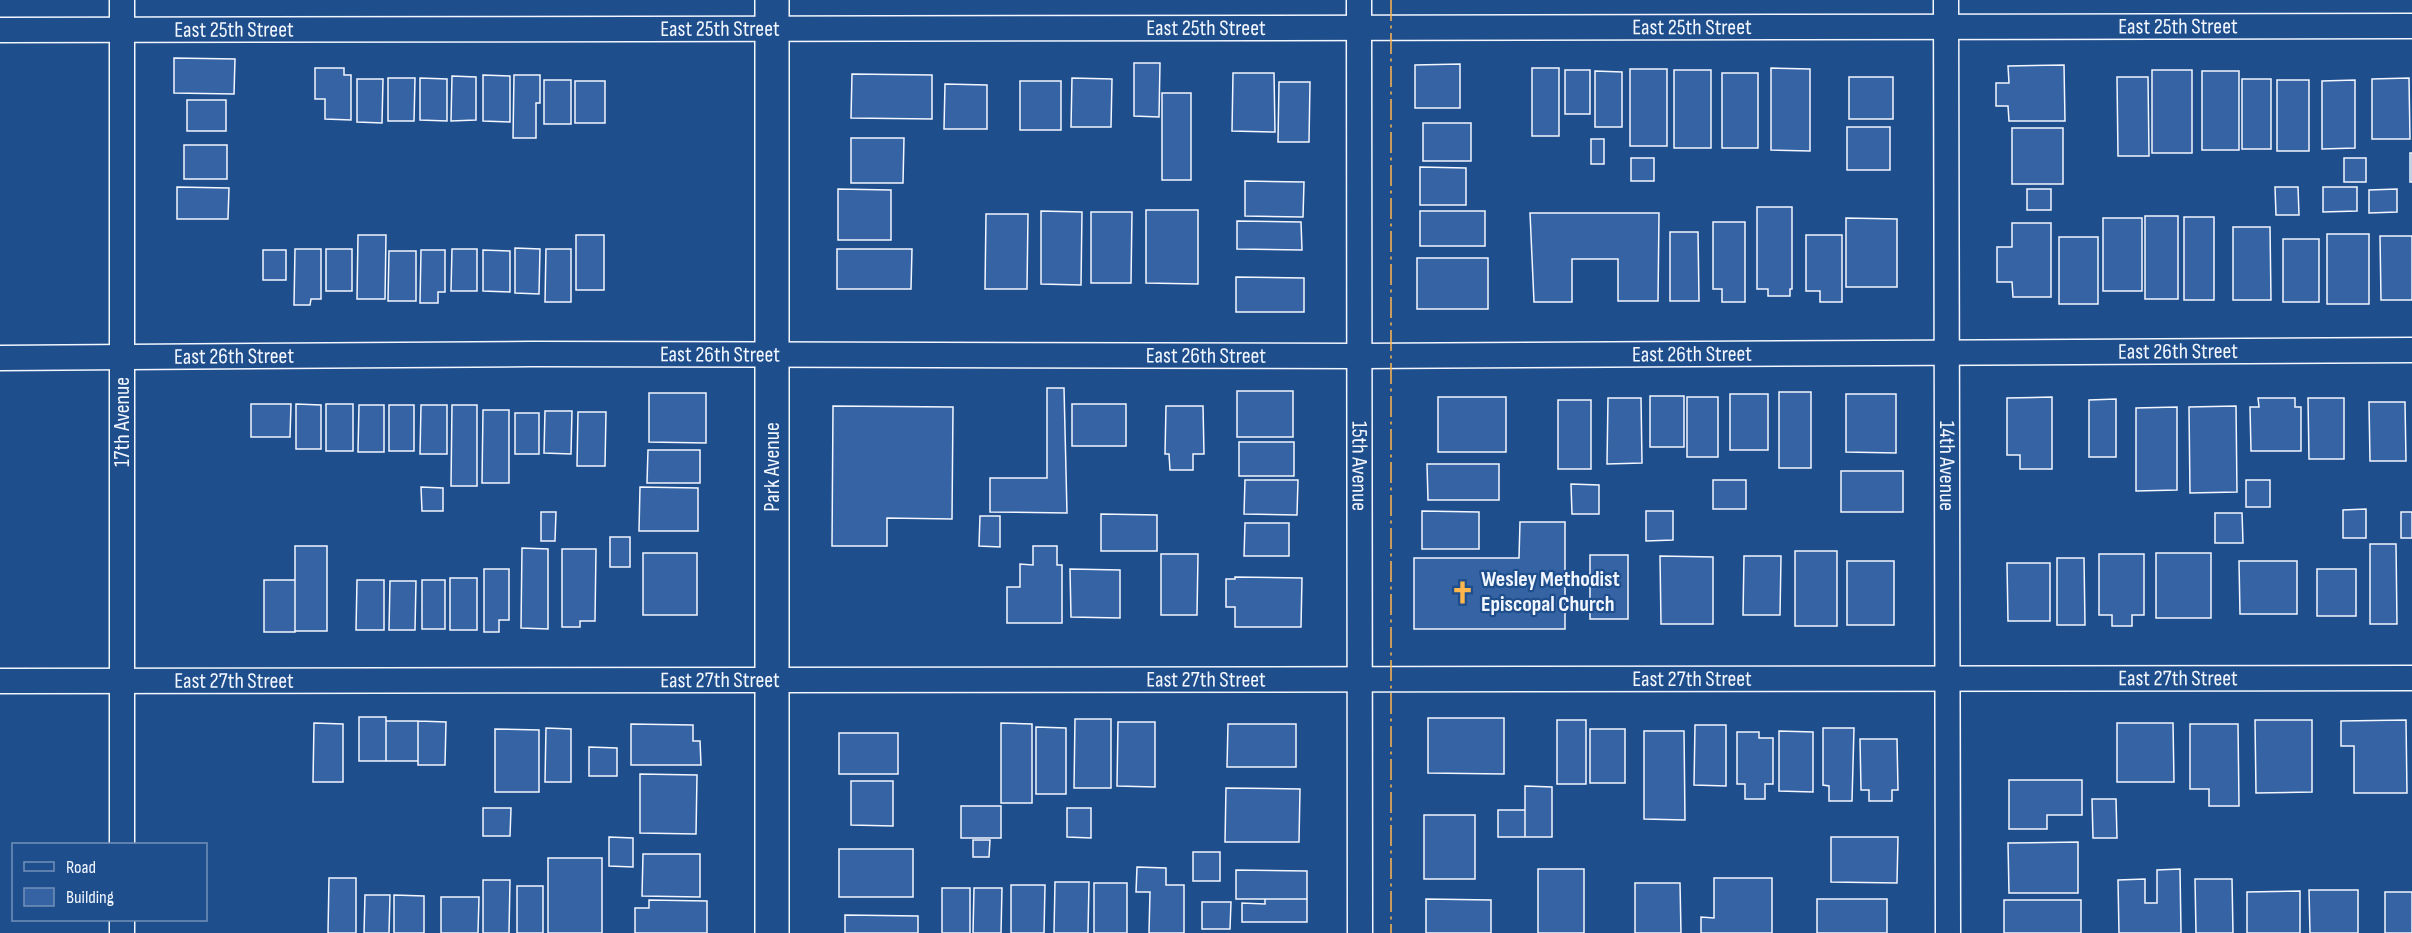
<svg xmlns="http://www.w3.org/2000/svg" width="2412" height="933" font-family="'Sofia Sans Condensed',sans-serif">
  <style>
    .building { fill: #3563a3; stroke: #f2f6ff; stroke-width: 1.5 }
    .lines { fill: none; stroke-linecap: round; stroke-linejoin: round }
    .street-casing { stroke: #f2f6ff; stroke-width: 27 }
    .secondary-casing { stroke: #f2f6ff; stroke-width: 36 }
    .street { stroke: #1f4e8c; stroke-width: 24 }
    .secondary { stroke: #1f4e8c; stroke-width: 33 }
    .power { stroke: #ffb74d; stroke-width: 1.5; stroke-dasharray: 21 4.5 3 4.5; stroke-linecap: butt }
    .labels { text-anchor: middle; dominant-baseline: central; stroke-width: 4.5; stroke-linejoin: round; paint-order: stroke }
    .street-label { font-size: 22px; fill: #f2f6ff; stroke: #1f4e8c }
    .poi-label { font-size: 22px; font-weight: bold; fill: #f2f6ff; stroke: #1f4e8c; text-anchor: start }
  </style>
  <rect width="100%" height="100%" fill="#1f4e8c"/>
  <path class="building" d="M174 58 235 59 234 94 174 93Z
    M1134 63H1160L1159 117 1134 116Z
    M1460 64V108H1415V65Z
    M2064 65 2065 121H2009L2008 106H1996V83H2009L2008 66Z
    M315 68H344V75H351V120L325 119V99H315Z
    M1532 68H1559V136H1532Z
    M1771 68 1810 69V151L1771 150Z
    M1630 69H1667V146H1630Z
    M1565 70H1590V114H1565Z
    M1674 70H1711V148H1674Z
    M2152 70H2192V153H2152Z
    M1595 71 1622 72V127H1595Z
    M2202 71H2239V150H2202Z
    M1233 73H1274L1275 132 1232 131Z
    M1722 73H1758V148H1722Z
    M852 74 932 75V119L851 118Z
    M483 75 510 76V122L483 121Z
    M514 75H540V103H536V138H513Z
    M452 76 476 77V120L451 121Z
    M1849 77H1893V119H1849Z
    M2117 77H2148L2149 156H2118Z
    M388 78H415L414 121H388Z
    M420 78 447 79V121L420 120Z
    M1072 78 1112 79 1111 127H1071Z
    M2409 78 2410 139H2372V79Z
    M357 79H383L382 123 357 122Z
    M2242 79H2271V149H2242Z
    M544 80H571V124H544Z
    M2277 80H2309V151H2277Z
    M2355 80V148L2322 149V81Z
    M575 81H605V123H575Z
    M1020 81H1061V130H1020Z
    M1279 82H1310L1309 142H1278Z
    M945 84 987 85V129H944Z
    M1162 93H1191V180H1162Z
    M187 100H226V131H187Z
    M1423 123H1471V161H1423Z
    M1847 127H1890V170H1847Z
    M2012 128H2063V184H2012Z
    M851 138H904L903 183H851Z
    M1591 139H1604V164H1591Z
    M184 145H227V179H184Z
    M2410 153H2412V182H2410Z
    M1631 158H1654V181H1631Z
    M2344 158H2366V182H2344Z
    M1420 167 1466 168V205H1420Z
    M1245 181 1304 182 1303 217 1245 216Z
    M177 187 229 188 228 219H177Z
    M2275 187H2298L2299 215H2276Z
    M2323 187H2357V211L2323 212Z
    M838 189 891 190V240H838Z
    M2027 189H2051V210H2027Z
    M2397 189V212L2369 213V190Z
    M1757 207H1792V289H1790V296H1768V289H1757Z
    M1146 210H1198V284L1146 283Z
    M1041 211 1082 212 1081 285 1041 284Z
    M1420 211H1485V246H1420Z
    M1091 212H1132L1131 283H1091Z
    M1530 213H1659L1658 301H1618V259H1572V302H1534Z
    M986 214H1028L1027 289H985Z
    M2145 216H2178V299H2145Z
    M2184 217H2214V300H2184Z
    M1846 218 1897 219V287H1846Z
    M2103 218H2142V291H2103Z
    M1237 221 1301 222 1302 250 1237 249Z
    M1713 222H1745V302H1722V289H1713Z
    M2012 223H2051V297H2013L2012 282H1997V247H2012Z
    M2233 227H2270L2271 300H2233Z
    M1670 232H1698L1699 301H1670Z
    M2327 234H2369V304H2327Z
    M358 235H386L385 299H357Z
    M576 235H604V290H576Z
    M1806 235H1842V302H1820V291H1806Z
    M2380 236H2412V300H2381Z
    M2059 237H2098V304H2059Z
    M2283 239H2319V302H2283Z
    M515 248 540 249 539 294 515 293Z
    M295 249H321V299H311L310 305H294Z
    M326 249H352V291H326Z
    M452 249H477V291H451Z
    M546 249H571V302H545Z
    M837 249H912L911 289H837Z
    M263 250H286V280H263Z
    M421 250H445V292H438V303H420Z
    M483 250 510 251V292L483 291Z
    M389 251H416V301H388Z
    M1417 258H1488V309H1417Z
    M1236 277 1304 278V312H1236Z
    M1047 388H1064L1067 513 990 512V478H1047Z
    M1237 391H1293V437H1237Z
    M1779 392H1811V468H1779Z
    M649 393H706V443L649 442Z
    M1730 394H1768V450H1730Z
    M1846 394H1896V453L1846 452Z
    M1650 396H1684V447H1650Z
    M1438 397H1506V452H1438Z
    M1687 397H1718V457H1687Z
    M2052 397V469H2020V455H2007V398Z
    M1608 398H1641L1642 463 1607 464Z
    M2258 398H2295V407H2301V451H2251L2250 407H2259Z
    M2308 398H2344V459H2309Z
    M2116 399V457H2089V400Z
    M1558 400H1591V469H1558Z
    M2369 402H2405L2406 461H2370Z
    M251 404H291L290 437H251Z
    M296 404 321 405V449H296Z
    M326 404H353V451H326Z
    M1072 404H1126V446H1072Z
    M359 405H384V452H358Z
    M389 405H414V451H389Z
    M421 405H447V454H420Z
    M452 405H477V486H451Z
    M833 406 953 407 952 519 887 518V546H832Z
    M1166 406H1203L1204 454H1193V470H1170L1169 454H1165Z
    M2236 406 2237 492 2190 493 2189 407Z
    M2177 407V490L2136 491V408Z
    M483 410H509V483H482Z
    M545 411H572L571 454 544 453Z
    M578 412H606L605 466H577Z
    M515 413H539V454H515Z
    M1239 442H1294V476H1239Z
    M648 450H700V483H647Z
    M1427 464H1499V500H1428Z
    M1841 471H1903V512H1841Z
    M1245 480H1298L1297 515 1244 514Z
    M1713 480H1746V509H1713Z
    M2246 480H2270V507H2246Z
    M1571 484 1599 485V514H1572Z
    M421 487 443 488V511H422Z
    M640 487 698 488V531H639Z
    M2366 509V538H2343V510Z
    M1422 511 1479 512V549H1422Z
    M1646 511H1673V540L1646 541Z
    M541 512H556L555 541H541Z
    M2401 512H2412V538H2401Z
    M2215 513H2242L2243 543H2215Z
    M1101 514 1157 515V551H1101Z
    M980 516H1000V547L979 546Z
    M1520 522H1565V629H1414V558H1519Z
    M1245 523H1289V556H1244Z
    M610 537H630V567H610Z
    M2370 544H2396L2397 624H2370Z
    M295 546H327V631H295Z
    M1033 546H1057V565H1062V623H1007V587H1020V564L1033 565Z
    M522 548 548 549V629L521 628Z
    M562 549H596L595 621H580V627H562Z
    M1795 551H1837V626H1795Z
    M643 553H697V615H643Z
    M2156 553H2211V618H2156Z
    M1161 554H1198L1197 615H1161Z
    M2099 554H2144V615H2132V626H2112V615H2099Z
    M1590 555H1628V619H1590Z
    M1660 556 1713 557V624H1661Z
    M1744 556H1781L1780 615H1743Z
    M2057 558H2084L2085 625H2057Z
    M1847 561H1894V625H1847Z
    M2239 561H2297V614H2240Z
    M2007 563H2050V621H2008Z
    M484 569H509V620H499V632H484Z
    M1070 569 1120 570V618L1071 617Z
    M2317 569H2356V616H2317Z
    M1235 577 1302 578 1301 627H1235V607H1226V579H1235Z
    M450 578H477V630H450Z
    M264 580H295V632H264Z
    M357 580H384V630H356Z
    M422 580H445V629H422Z
    M390 581H416L415 630H389Z
    M359 717H386V761H359Z
    M1428 718H1504V774L1428 773Z
    M1075 719H1111V788H1074Z
    M1557 720H1586V784H1557Z
    M2255 720H2312V792L2256 793Z
    M2406 720 2407 793H2354V746H2341V721Z
    M386 721H418V761H386Z
    M418 721 446 722 445 765H418Z
    M1118 722H1155V787L1117 786Z
    M314 723 343 724V782H313Z
    M1001 723 1032 724V803H1001Z
    M2117 723H2173L2174 782H2117Z
    M631 724 693 725V741H700L701 765H631Z
    M1228 724H1296V767H1227Z
    M2190 724H2238L2239 806H2209V789H2190Z
    M1695 725H1726V786L1694 785Z
    M1036 727 1066 728V794H1036Z
    M546 728 571 729V782H545Z
    M1823 728H1854L1852 801H1829V786L1823 785Z
    M495 729 539 730V792H495Z
    M1590 729H1625V783H1590Z
    M1644 731H1684L1685 820 1644 819Z
    M1779 731 1813 732V792L1779 791Z
    M1737 732H1759V738H1773V784H1765V799H1745V784H1737Z
    M839 733H898V774H839Z
    M1860 739H1897L1898 790H1892V801H1869V790H1861Z
    M589 747 617 748V776H589Z
    M640 774 697 775 696 834 640 833Z
    M2009 780H2082V815H2047V829H2009Z
    M851 781H893V826L851 825Z
    M1525 786 1552 787V837H1525Z
    M1226 788 1300 789 1299 842H1225Z
    M2092 799H2116L2117 838H2093Z
    M961 806H1001V838H961Z
    M483 808H511L510 836H483Z
    M1067 808H1091V838L1067 837Z
    M1498 810H1525V837H1498Z
    M1424 815H1475V879H1424Z
    M609 837 633 838V867L609 866Z
    M1831 837H1898L1897 883 1831 882Z
    M973 840H990L989 857H973Z
    M2078 842V893H2009L2008 843Z
    M839 849H913V897H839Z
    M1193 852H1220V881H1193Z
    M643 854H700V897L642 896Z
    M548 858H602V933H548Z
    M1137 867 1166 868V885H1184V933H1149L1150 892H1136Z
    M1538 869H1584V933H1538Z
    M2180 869 2181 933H2119L2118 880 2145 879V903H2157V870Z
    M1236 870 1307 871V899H1236Z
    M329 878H356V933H328Z
    M1714 878H1772V933H1701V917L1714 918Z
    M2195 879H2232L2233 933H2196Z
    M483 880H510L509 933H483Z
    M1055 882H1089L1088 933H1054Z
    M1094 883H1127V933H1094Z
    M1635 883H1680L1681 933H1635Z
    M1011 885H1045L1044 933H1011Z
    M517 886H543V933H517Z
    M942 888H970V933H942Z
    M974 888H1002L1001 933H973Z
    M2309 890H2358V933H2310Z
    M2300 891V933H2247V892Z
    M2385 892H2412V933H2385Z
    M365 895H390L389 933H364Z
    M394 895 424 896V933H394Z
    M441 897H479L478 933H441Z
    M1265 899H1307V922H1242V903L1265 904Z
    M1426 899 1491 900V933H1426Z
    M1817 899H1887V933H1817Z
    M649 900 707 901V933H635V908H649Z
    M2004 900H2081V933H2004Z
    M1202 902H1231L1230 929H1202Z
    M845 915 918 916V933H845Z"/>
  <g class="lines">
    <defs>
      <g id="street">
        <path d="M122 0V844"/>
        <path id="s1" d="M1359 0 1360 933"/>
        <path id="s2" d="M1946 0 1948 933"/>
        <path id="s3" d="M0 30 2412 26"/>
        <path id="s4" d="M0 358 532 354 1359 356 2412 350"/>
        <path id="s5" d="M0 681 2412 678"/>
        <path d="M122 933V920"/>
      </g>
      <path id="secondary" d="M772 0V933"/>
    </defs>
    <use href="#street" class="street-casing"/>
    <use href="#secondary" class="secondary-casing"/>
    <use href="#street" class="street"/>
    <use href="#secondary" class="secondary"/>
    <path class="power" d="M1391 0V933"/>
  </g>
  <defs>
    <symbol id="church-bare" viewBox="-9 -9 18 18"><path d="M-1.2-6h2.4v3.5h3.3v2.4h-3.3V6h-2.4V-.1h-3.3v-2.4h3.3Z" fill="#ffb74d" stroke="#1f4e8c" stroke-width="2.5" paint-order="stroke"/></symbol>
  </defs>
  <g fill-rule="evenodd">
    <use href="#church-bare" x="1446" y="576" width="33" height="33"/>
  </g>
  <g class="labels">
    <g class="street-label">
      <text stroke="none"><textPath href="#s3" startOffset="2178">East 25th Street</textPath></text>
      <text stroke="none"><textPath href="#s3" startOffset="1692">East 25th Street</textPath></text>
      <text stroke="none"><textPath href="#s3" startOffset="1206">East 25th Street</textPath></text>
      <text stroke="none"><textPath href="#s3" startOffset="234">East 25th Street</textPath></text>
      <text stroke="none"><textPath href="#s3" startOffset="720">East 25th Street</textPath></text>
      <text stroke="none"><textPath href="#s4" startOffset="2178">East 26th Street</textPath></text>
      <text stroke="none"><textPath href="#s4" startOffset="1692">East 26th Street</textPath></text>
      <text stroke="none"><textPath href="#s4" startOffset="720">East 26th Street</textPath></text>
      <text stroke="none"><textPath href="#s4" startOffset="234">East 26th Street</textPath></text>
      <text stroke="none"><textPath href="#s4" startOffset="1206">East 26th Street</textPath></text>
      <text transform="translate(122 422) rotate(-90)">17th Avenue</text>
      <text stroke="none"><textPath href="#s1" startOffset="466">15th Avenue</textPath></text>
      <text stroke="none"><textPath href="#s2" startOffset="466">14th Avenue</textPath></text>
      <text transform="translate(772 467) rotate(-90)">Park Avenue</text>
      <text stroke="none"><textPath href="#s5" startOffset="2178">East 27th Street</textPath></text>
      <text stroke="none"><textPath href="#s5" startOffset="1692">East 27th Street</textPath></text>
      <text stroke="none"><textPath href="#s5" startOffset="234">East 27th Street</textPath></text>
      <text stroke="none"><textPath href="#s5" startOffset="720">East 27th Street</textPath></text>
      <text stroke="none"><textPath href="#s5" startOffset="1206">East 27th Street</textPath></text>
    </g>
    <g class="poi-label">
      <text x="1481" y="579">Wesley Methodist<tspan x="1481" dy="25">Episcopal Church</tspan></text>
    </g>
  </g>
  <rect x="12" y="843" width="195" height="78" fill="#1f4e8c" stroke="#7391ba" stroke-width="1.5"/>
  <rect x="24" y="862" width="30" height="9" fill="#1f4e8c" stroke="#7391ba" stroke-width="1.5"/>
  <text x="66" y="873" font-size="18" fill="#f2f6ff">Road</text>
  <rect x="24" y="888" width="30" height="18" fill="#3563a3" stroke="#7391ba" stroke-width="1.5"/>
  <text x="66" y="903" font-size="18" fill="#f2f6ff">Building</text>
</svg>
